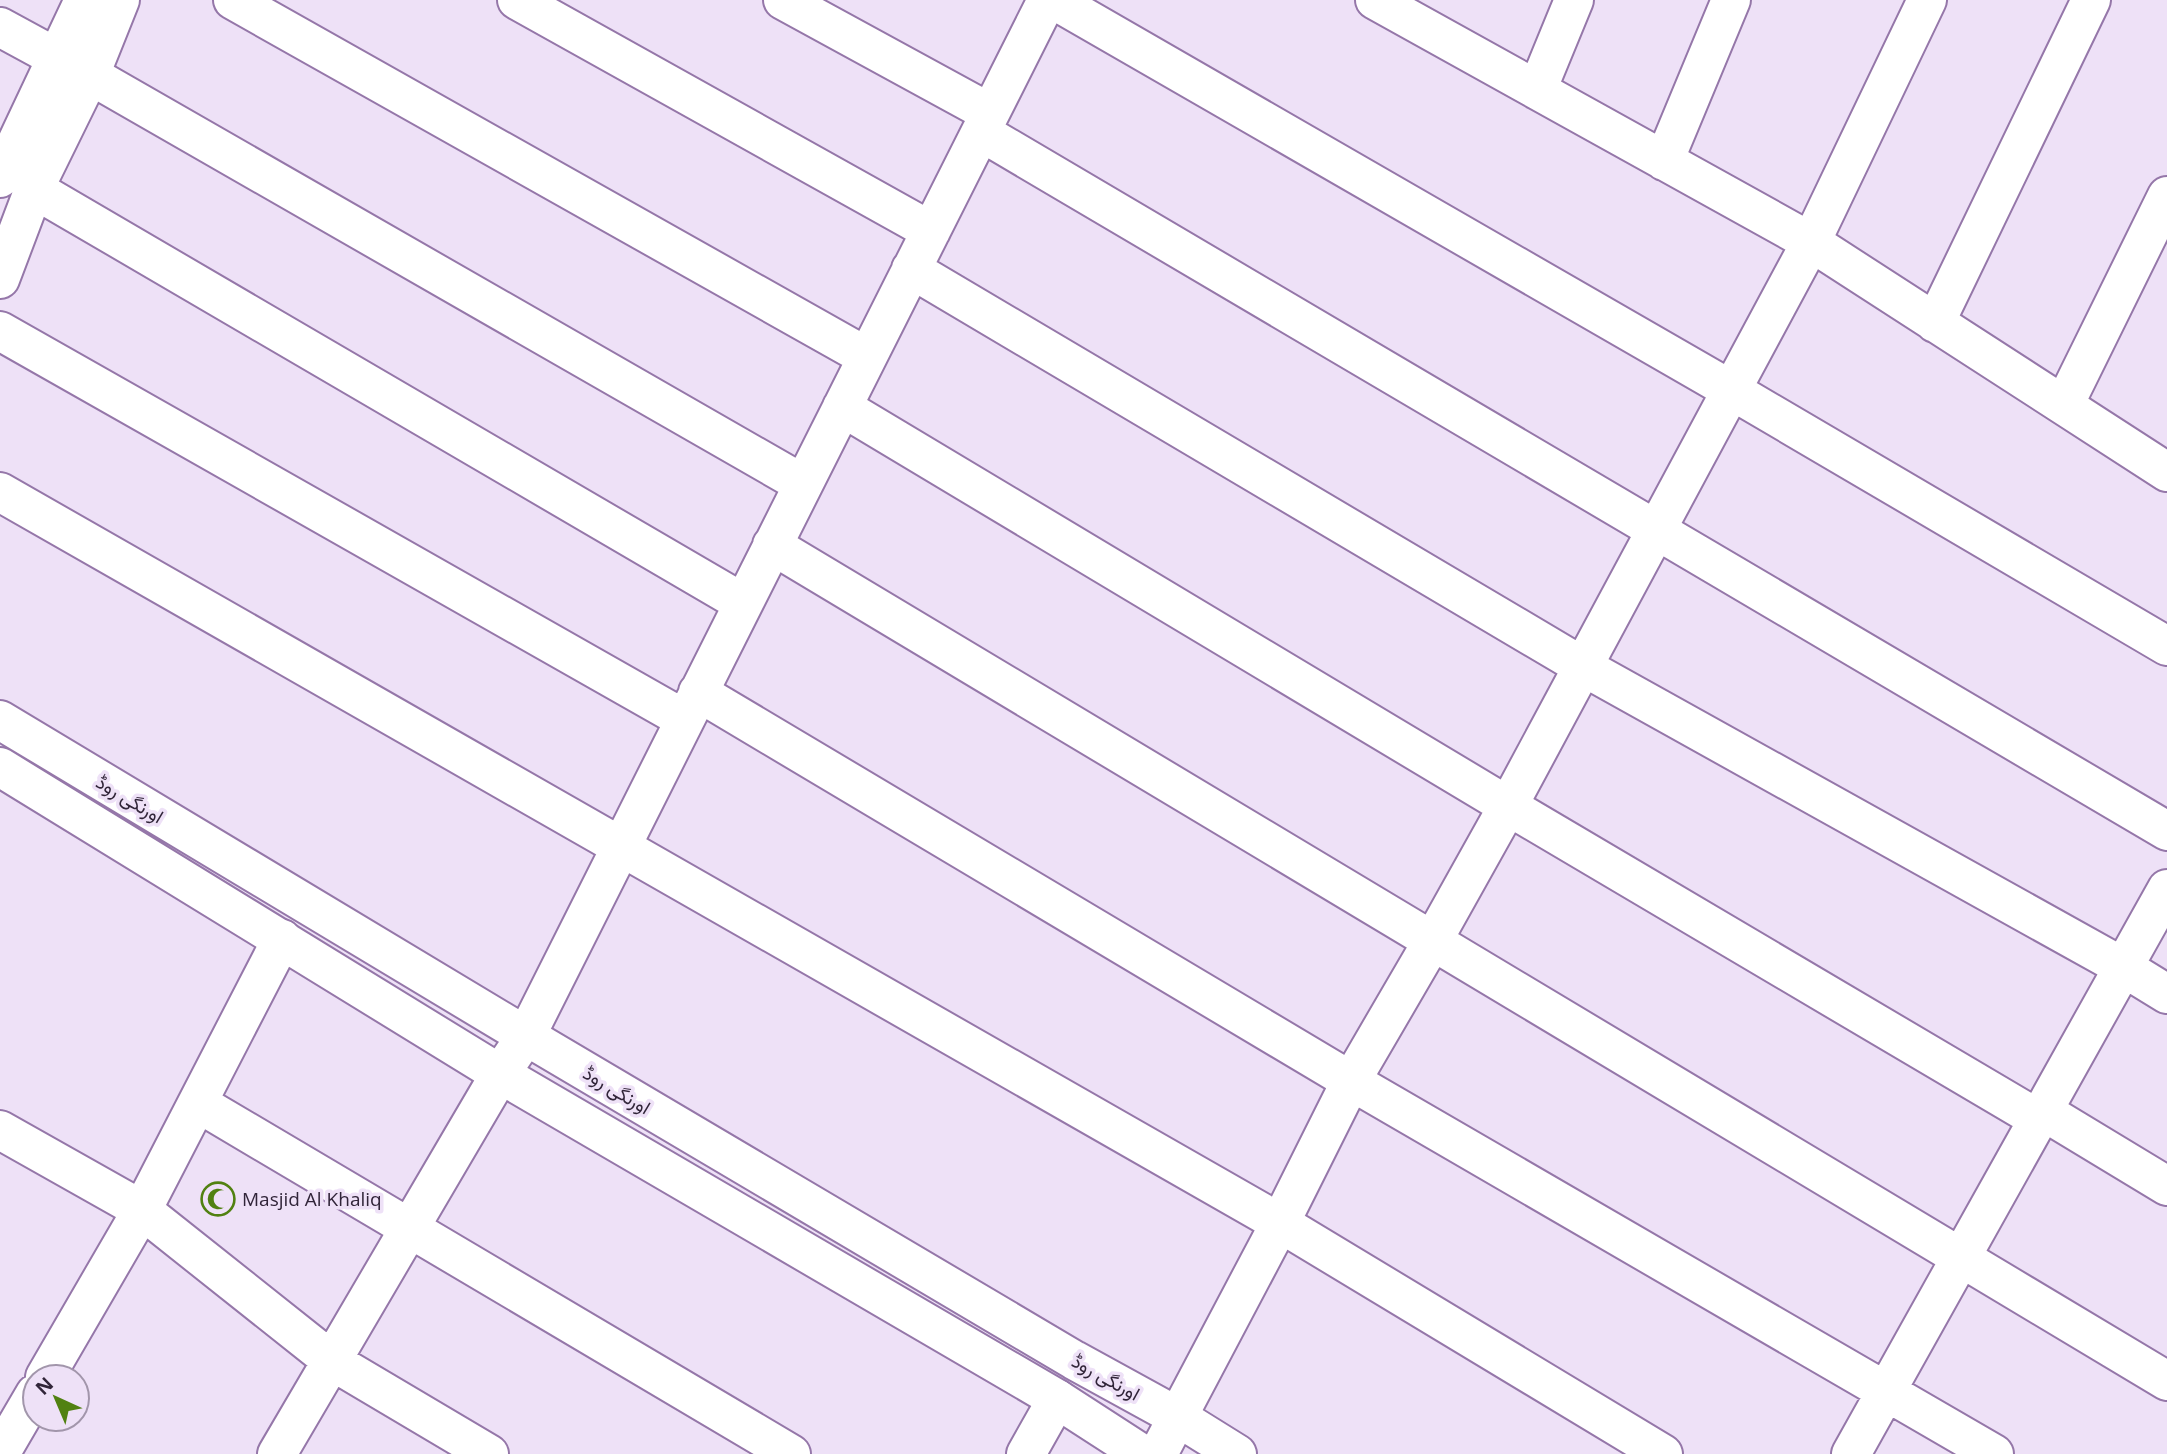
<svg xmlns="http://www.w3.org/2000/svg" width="2167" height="1454" font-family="'Open Sans',Vazirmatn,sans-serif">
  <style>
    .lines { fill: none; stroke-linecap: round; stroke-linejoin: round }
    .street-casing { stroke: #9577a9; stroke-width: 42 }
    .secondary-casing { stroke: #9577a9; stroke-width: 42 }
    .street { stroke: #fff; stroke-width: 38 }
    .secondary { stroke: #fff; stroke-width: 38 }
    .labels { text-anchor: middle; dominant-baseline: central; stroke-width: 7; stroke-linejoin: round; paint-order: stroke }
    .street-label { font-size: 19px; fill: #312539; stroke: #eee1f7 }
    .poi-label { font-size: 19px; fill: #312539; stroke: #eee1f7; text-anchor: start }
  </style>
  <rect width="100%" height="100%" fill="#eee1f7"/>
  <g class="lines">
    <defs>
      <path id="street" d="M233 0 867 357
        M517 0 931 231
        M783 0 990 113
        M1054 0 1731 390 2167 646
        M1375 0 1811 242 2167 472
        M0 27 57 58
        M90 75 803 484
        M1537 90 1574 0
        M981 132 2167 831
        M1664 161 1731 0
        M34 189 743 603
        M911 269 1582 666 2123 967 2167 994
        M1935 323 2091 0
        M0 331 684 719
        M2064 405 2167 196
        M842 407 1508 806 2038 1119
        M0 492 1280 1223 1663 1454
        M772 545 2167 1381
        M698 692 1351 1081 1994 1454
        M198 1103 791 1454
        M2043 1111 2167 1186
        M0 1130 142 1210 332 1361 489 1454
        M45 1377 142 1210 282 939
        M0 1454 35 1394
        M277 1454 500 1074 526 1036 1047 0
        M1026 1454 1057 1399
        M1158 1454 1280 1223 1351 1081 1432 942 1508 806 1811 242 1927 0
        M1851 1454 2167 889"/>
      <path id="secondary" d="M0 178 84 0
        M0 279 34 189 90 75 120 0
        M0 720 526 1036 1074 1360 1176 1416 1237 1454
        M0 767 500 1074 1057 1399 1142 1454"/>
    </defs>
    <use href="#street" class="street-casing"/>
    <use href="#secondary" class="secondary-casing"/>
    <use href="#street" class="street"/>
    <use href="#secondary" class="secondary"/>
  </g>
  <defs>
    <symbol id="mosque-ring" viewBox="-11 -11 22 22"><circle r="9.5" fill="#eee1f7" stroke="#518111" stroke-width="1.5"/><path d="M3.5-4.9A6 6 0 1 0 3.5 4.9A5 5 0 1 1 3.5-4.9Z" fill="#518111"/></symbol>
  </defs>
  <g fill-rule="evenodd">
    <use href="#mosque-ring" x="199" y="1180" width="38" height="38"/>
  </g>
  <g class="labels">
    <g class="street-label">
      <text transform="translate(130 799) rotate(31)">اورنگی روڈ</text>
      <text transform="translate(617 1090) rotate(31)">اورنگی روڈ</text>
      <text transform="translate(1106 1377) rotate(29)">اورنگی روڈ</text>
    </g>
    <g class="poi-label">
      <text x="242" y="1199">Masjid Al Khaliq</text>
    </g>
  </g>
  <g transform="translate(56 1398) rotate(316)"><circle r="33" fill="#eee1f7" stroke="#a296ab" stroke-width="2"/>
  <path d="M0-5L12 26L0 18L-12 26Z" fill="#518111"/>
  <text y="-10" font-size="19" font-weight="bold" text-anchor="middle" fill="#312539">N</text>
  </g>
</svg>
